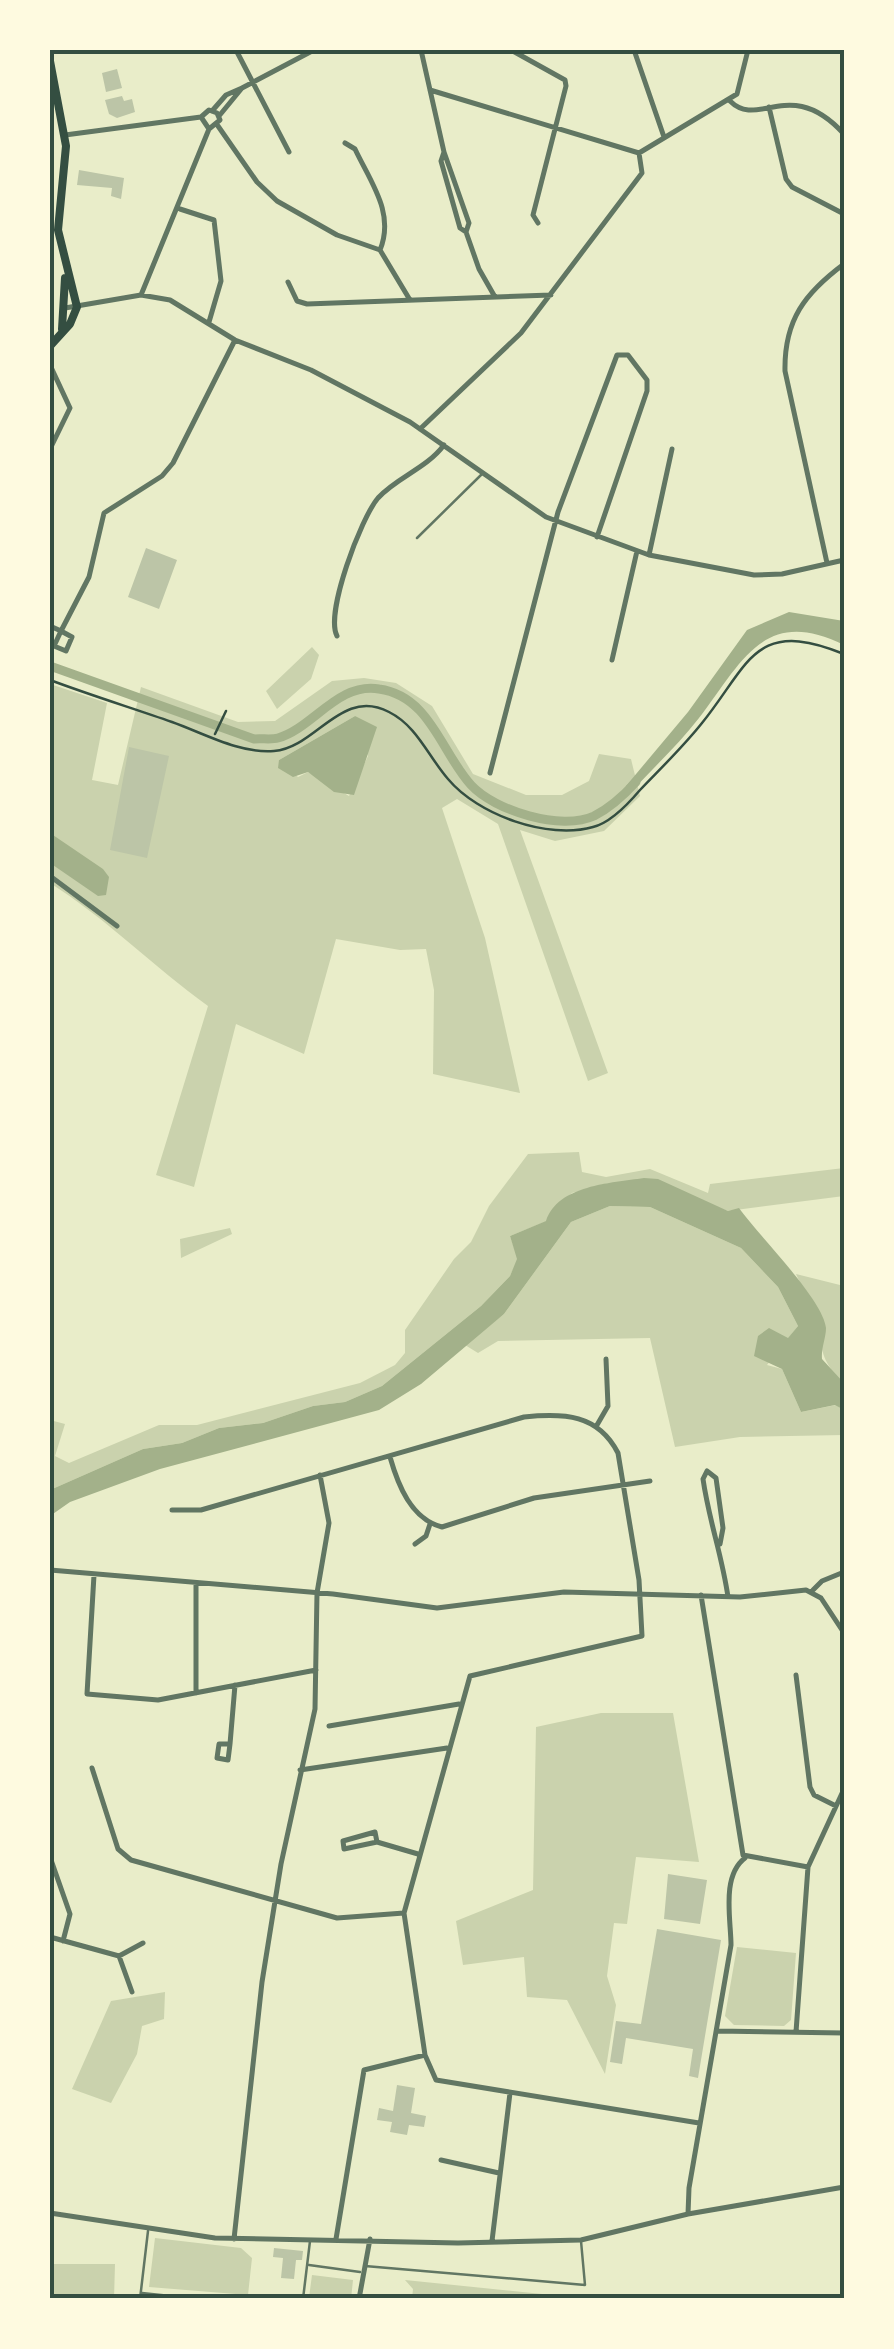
<svg xmlns="http://www.w3.org/2000/svg" width="894" height="2349" font-family="Raleway,sans-serif">
  <style>
    .green { fill: #cad2ad; fill-rule: evenodd }
    .water { fill: #a3b18a }
    .lines { fill: none; stroke-linecap: round; stroke-linejoin: round }
    .canal { stroke: #a3b18a; stroke-width: 9 }
    .building { fill: #bcc5a7 }
    .path { stroke: #344e41; stroke-width: 2.5 }
    .service { stroke: #617663; stroke-width: 2.5 }
    .minor { stroke: #617663; stroke-width: 5 }
    .secondary { stroke: #344e41; stroke-width: 8 }
    .neatline { fill: none; stroke: #344e41; stroke-width: 4 }
  </style>
  <rect width="100%" height="100%" fill="#e9edc9"/>
  <path class="green" d="M312 647 319 655 311 679 277 709 266 691Z
    M364 678 396 683 432 706 473 774 526 795H562L589 781 599 754 631 759 640 796 604 831 555 841 520 830 608 1073 588 1081 498 824 457 799 442 808 485 938 520 1093 433 1074 434 990 426 949 400 950 336 939 304 1054 236 1024 194 1187 156 1175 208 1006C154 967 107 919 50 883V684L107 703 92 780 118 785 141 687 238 722 275 721 332 681ZM355 716 368 756 349 796 308 772 298 777 279 760Z
    M579 1152 582 1172 606 1177 650 1169 708 1193 710 1184 844 1168V1196L728 1211 696 1200 608 1183 572 1193 547 1221 510 1236 518 1259 510 1276 481 1306 382 1386 345 1402 313 1406 263 1423 219 1428 182 1443 143 1449 50 1490V1420L65 1424 55 1456 69 1463 159 1425H197L360 1383 395 1365 405 1353V1330L454 1259 471 1242 489 1206 528 1154Z
    M610 1206 650 1207 741 1248 778 1287 798 1326 767 1365 782 1369 801 1412 836 1405 844 1410V1435L740 1437 675 1447 650 1338 498 1341 478 1353 465 1345 504 1314 571 1222Z
    M230 1228 232 1234 181 1258 180 1239Z
    M796 1274 844 1286V1383C806 1348 831 1331 813 1302 807 1292 801 1286 796 1274Z
    M601 1713H673L699 1862 636 1857 627 1924 614 1923 607 1976 616 2005 605 2074 567 2000 527 1997 524 1957 463 1965 456 1921 533 1890 536 1727Z
    M737 1947 796 1953 791 2020 784 2026 734 2025 725 2016Z
    M165 1992 164 2019 142 2026 137 2054 111 2103 72 2089 111 2001Z
    M155 2238 241 2248 252 2258 248 2295 149 2287Z
    M50 2264H115L114 2299H50Z
    M312 2275 353 2280 351 2299 309 2298Z
    M405 2280 542 2294V2299H412L413 2289Z"/>
  <path class="water" d="M789 612 844 621V645C763 605 741 664 699 718 679 744 654 767 631 792L626 786 688 712 747 630Z
    M355 716 377 727 354 795 334 792 308 772 293 777 278 768 279 760Z
    M50 833 103 869 109 877 106 895 98 896 50 863Z
    M644 1178 658 1179 728 1211 739 1208C758 1235 823 1299 826 1328 826 1338 821 1348 822 1359L844 1383V1410L835 1405 801 1412 782 1369 754 1356 758 1336 769 1328 788 1338 798 1326 778 1287 741 1248 650 1207 610 1206 571 1222 504 1314 421 1384 379 1410 160 1469 70 1502 50 1516V1490L143 1449 182 1443 219 1428 263 1423 313 1406 345 1402 382 1386 481 1306 510 1276 517 1259 510 1236 546 1221C558 1185 611 1183 644 1178Z"/>
  <g class="lines">
    <path class="canal" d="M50 666 254 739C261 738 271 740 278 738 313 728 338 682 379 689 430 696 441 752 471 785 495 811 561 831 594 816 608 809 625 794 636 782"/>
  </g>
  <path class="building" d="M117 69 122 88 106 92 102 73Z
    M122 96 124 101 132 99 135 112 117 118 109 114 105 100Z
    M79 170 124 178 121 199 111 196 112 188 77 185Z
    M146 548 177 560 159 609 128 597Z
    M129 747 169 756 147 858 110 850Z
    M668 1874 707 1880 700 1924 664 1919Z
    M657 1929 721 1940 698 2078 689 2076 693 2049 626 2038 622 2064 610 2062 616 2021 641 2024Z
    M397 2085 415 2088 411 2113 426 2116 424 2127 409 2125 407 2135 390 2132 392 2122 377 2120 379 2108 393 2111Z
    M274 2248 303 2251 302 2260H296L294 2279 281 2278 283 2258 273 2257Z"/>
  <g class="lines">
    <path class="path" d="M50 680C90 695 132 708 172 722 203 733 240 754 274 751 316 748 341 687 389 712 417 726 428 756 448 779 478 815 548 840 593 827 610 823 629 803 640 790 661 768 683 747 702 723 749 665 754 617 844 654
      M215 734 226 711"/>
    <path class="service" d="M417 538 482 474
      M309 2265 360 2272
      M365 2266 585 2285 581 2241
      M142 2293 199 2299
      M140 2299 148 2231
      M303 2299 310 2241"/>
    <path class="minor" d="M236 50 289 152
      M421 50 444 152
      M511 50 565 80 566 86 533 215 538 223
      M634 50 664 137
      M242 88 314 50
      M430 90 639 153
      M730 101C759 130 790 75 844 134
      M769 107 786 179 792 187 844 214
      M212 111 226 95 242 88 219 116
      M218 126 257 182 277 201 337 235 380 250 410 300
      M65 135 201 117 209 110 217 113 220 120 209 129 201 117
      M345 143 355 149C371 183 395 213 380 250
      M180 209 214 220 221 281 209 322
      M466 232 469 223 444 152 441 161 460 228 466 232 479 269 495 297
      M288 282 297 301 307 304 551 295
      M141 295 209 129
      M65 308 141 295 170 300 235 340 311 370 410 422 546 517 649 555 754 575 782 574 844 560
      M50 365 70 408 50 449
      M420 429 521 333 642 173 639 153 737 94 748 50
      M649 555 672 449
      M827 563 785 371C784 320 805 293 844 264
      M50 626 61 631 54 646 66 651 72 637 61 631 89 577 104 513 162 476 173 463 235 340
      M337 636C325 613 361 518 378 498 397 477 426 469 444 445
      M612 660 637 551
      M490 773 558 512 617 355H628L647 380V391L597 537
      M50 876 117 926
      M597 1425 608 1406 606 1359
      M390 1457C398 1485 411 1519 442 1527L534 1498 650 1481
      M172 1510H201L524 1417C564 1413 598 1414 618 1453L639 1580 642 1636 470 1676 404 1913 425 2055 436 2080 699 2123
      M415 1544 426 1536 430 1524
      M720 1544 723 1528 716 1478 707 1471 703 1479C709 1521 722 1555 728 1597
      M50 1570 333 1594 437 1608 564 1592 740 1597 806 1590 821 1598 844 1633
      M94 1575 87 1694 158 1700 316 1670
      M813 1590 822 1581 844 1572
      M701 1595 743 1855 808 1867
      M796 1675 810 1787 814 1795 836 1806
      M196 1693V1584
      M329 1726 459 1704
      M230 1744 228 1760 217 1758 219 1744H230L235 1685
      M92 1768 118 1849 131 1860 337 1918 404 1913
      M300 1770 447 1748
      M377 1842 344 1849 343 1841 375 1832 377 1842 418 1854
      M50 1857 70 1914 63 1941
      M50 1937 119 1956 143 1943
      M119 1956 132 1992
      M717 2031 844 2033
      M796 2032 808 1867 844 1789
      M441 2160 499 2173
      M50 2213 215 2238 458 2243 581 2240 688 2214 844 2187
      M688 2214 689 2188 731 1945C731 1920 721 1876 745 1858
      M234 2239 262 1982 281 1864 315 1709 317 1593 329 1523 320 1475
      M336 2239 364 2070 425 2055
      M492 2241 510 2093
      M359 2299 370 2239"/>
    <path class="secondary" d="M50 61 66 146 58 230 77 307 70 324 50 346
      M62 329 65 278"/>
  </g>
  <rect width="894" height="2349" fill="none" stroke="#fefae0" stroke-width="105"/>
  <rect x="52" y="52" width="790" height="2244" class="neatline"/>
</svg>
